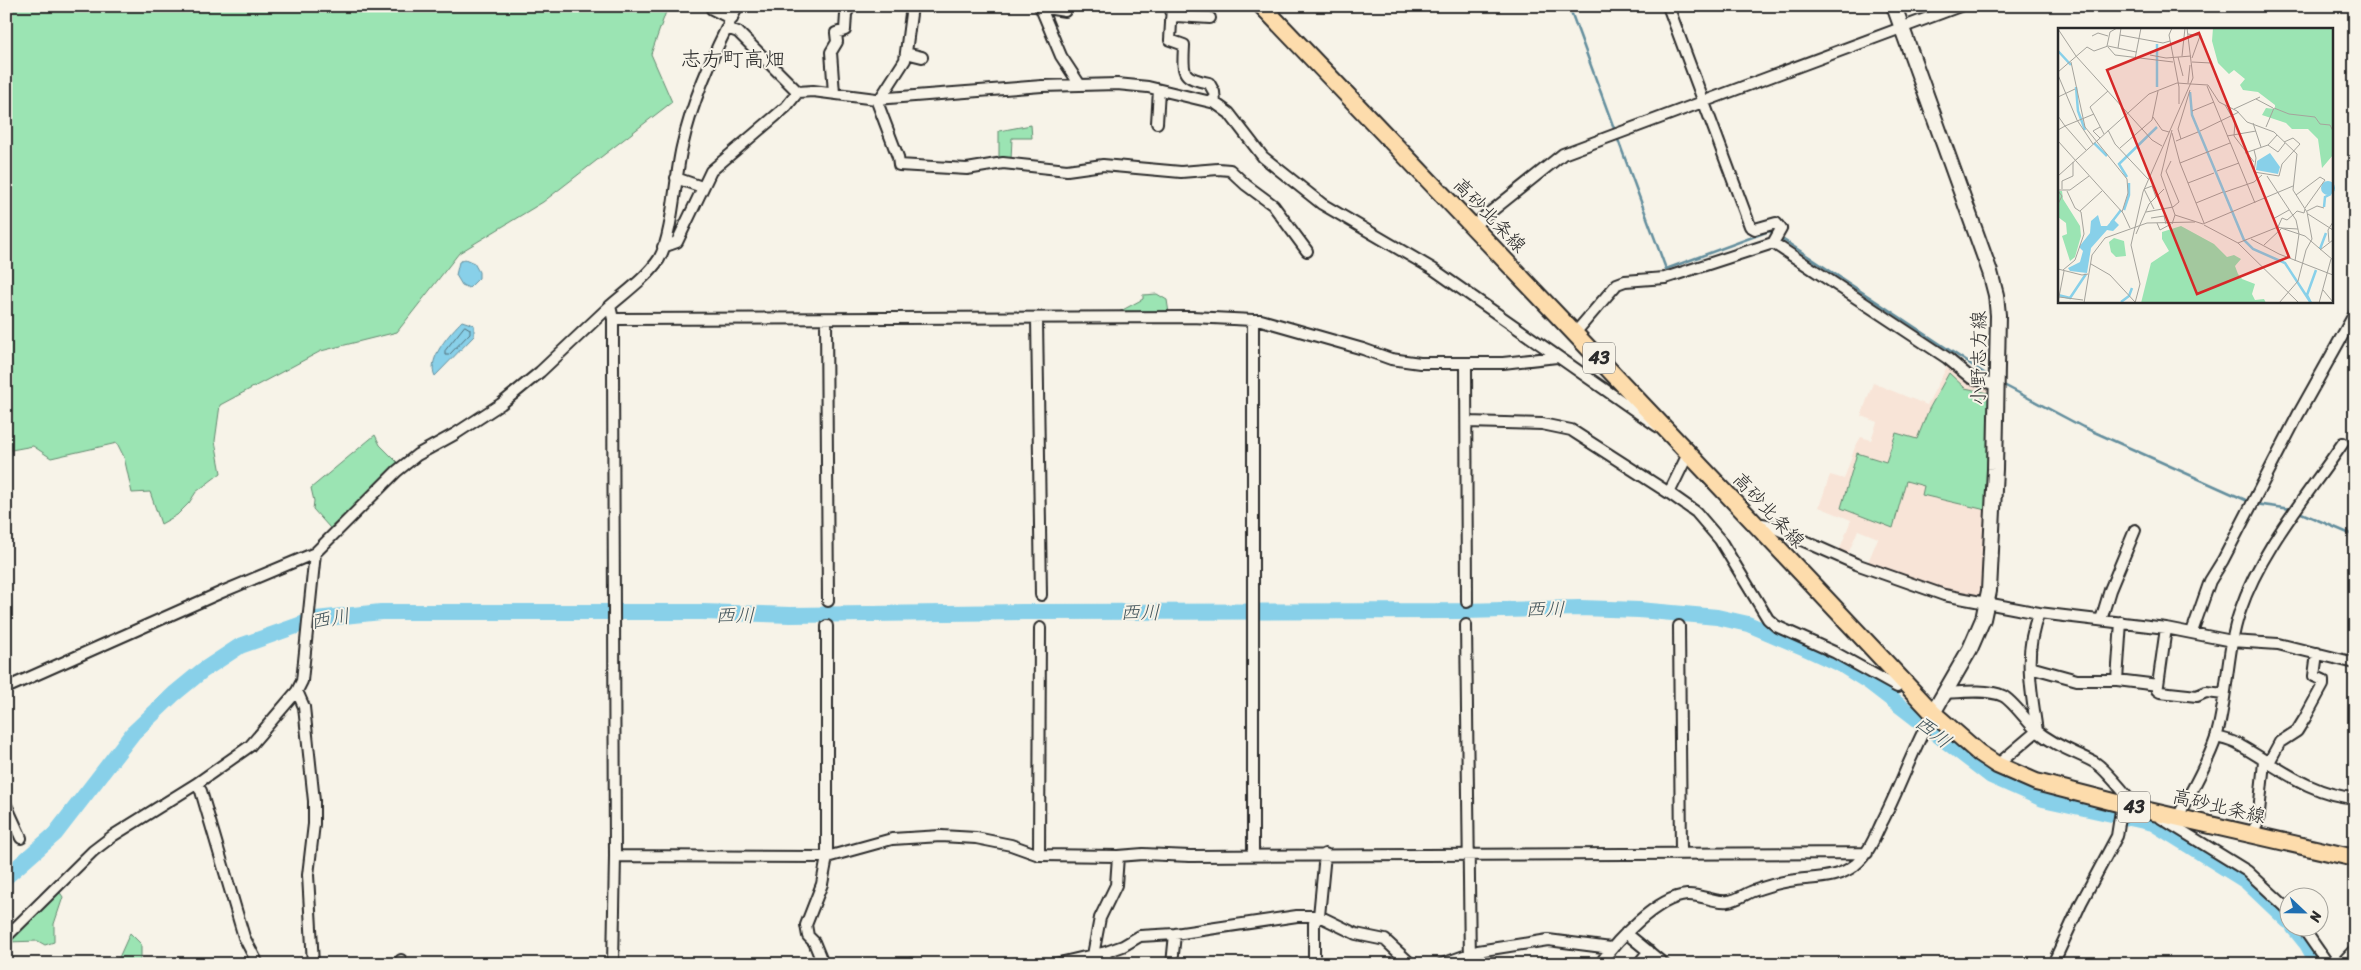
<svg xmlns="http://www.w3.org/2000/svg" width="2361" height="970" font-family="Sriracha,'Klee One',sans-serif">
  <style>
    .built { fill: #f8e4d7 }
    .green { fill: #9be4b3; stroke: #63886f }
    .water { fill: #88d0e9; stroke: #638e9d }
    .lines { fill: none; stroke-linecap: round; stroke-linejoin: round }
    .shore { stroke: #506d77; stroke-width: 1 }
    .stream { stroke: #638e9d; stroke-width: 2.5 }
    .river { stroke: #88d0e9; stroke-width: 16 }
    .minor-casing { stroke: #2b2b2b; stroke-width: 14 }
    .secondary-casing { stroke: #2b2b2b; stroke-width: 18 }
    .primary-casing { stroke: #2b2b2b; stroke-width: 20 }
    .minor { stroke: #f7f3e8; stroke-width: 10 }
    .secondary { stroke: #f7f3e8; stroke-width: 14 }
    .primary { stroke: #fddcac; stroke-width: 16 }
    .labels { text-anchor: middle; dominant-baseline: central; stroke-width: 4; stroke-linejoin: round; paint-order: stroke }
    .shield { fill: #f7f3e8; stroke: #686764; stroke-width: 1 }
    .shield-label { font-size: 18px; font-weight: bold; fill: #2b2b2b }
    .street-label { font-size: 19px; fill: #2b2b2b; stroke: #f7f3e8 }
    .water-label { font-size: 20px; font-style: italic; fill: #42545a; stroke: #f7f3e8 }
    .quarter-label { font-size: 21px; fill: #2b2b2b; stroke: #f7f3e8 }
    .inset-river { fill: none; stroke: #88d0e9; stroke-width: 2.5 }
    .inset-road { fill: none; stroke: #a5a39c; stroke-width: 1 }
    .view { fill: #d62828; fill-opacity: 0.15; stroke: #d62828; stroke-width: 2.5 }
    .inset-edge { fill: none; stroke: #2b2b2b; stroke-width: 2.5 }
  </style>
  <rect width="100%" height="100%" fill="#f7f3e8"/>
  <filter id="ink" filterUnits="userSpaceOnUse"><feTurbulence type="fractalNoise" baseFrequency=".02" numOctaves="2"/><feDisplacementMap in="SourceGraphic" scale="10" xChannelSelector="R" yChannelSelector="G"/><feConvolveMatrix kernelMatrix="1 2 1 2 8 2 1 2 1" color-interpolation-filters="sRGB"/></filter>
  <g filter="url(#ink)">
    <path class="built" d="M1949 363 1964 376 1968 383 1994 388 1985 599 1952 592 1868 562 1878 538 1858 530 1848 554 1839 551 1851 520 1819 507 1830 475 1844 479 1855 447 1861 437 1871 440 1877 422 1861 416 1873 383 1927 405Z"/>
    <path class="green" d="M6 6H668L651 54 672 102 543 202 459 253 397 332 321 351 220 405 215 441 221 473 196 492 189 503 177 515 161 524 150 492 132 493 124 457 117 443 51 458 33 446 6 451Z
      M1031 125 1032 138H1012L1011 160 999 159V131Z
      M1157 294 1167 300 1169 313H1117L1143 299V295Z
      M1949 373 1965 388 1989 393 1986 510 1922 495 1924 486 1906 481 1893 528 1841 508 1857 453 1886 462 1896 433 1917 439 1929 409Z
      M375 435 380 445 399 464 330 528 313 509 314 501 311 488Z
      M59 891 63 897 54 924V942L45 945 38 941 8 942Z
      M130 933 141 944V956L138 964H120L117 962Z"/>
    <path class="water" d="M465 259 474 263 479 272V278L469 288 462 285 456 275 459 262Z
      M462 321 474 325V336L435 376C426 359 451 332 462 321Z"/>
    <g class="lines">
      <path class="shore" d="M465 326 470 329V333L449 355H445V351Z"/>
      <path class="stream" d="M1569 6 1615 131
        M1617 137 1666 269 1769 231 1774 234
        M1779 237 1993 379
        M2002 384 2083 427 2250 502
        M2255 504 2291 509
        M2299 512 2355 536"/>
      <path class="river" d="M6 877 55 834 133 733 174 694 202 671 240 646 316 619 381 612H702L790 615 1023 612 1465 611 1580 608 1639 610 1717 617 1748 624 1805 648 1842 665 1869 682 1991 776 2043 799 2153 823 2246 881 2288 921
        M2294 928 2307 944 2318 964"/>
      <defs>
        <path id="minor" d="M712 6V9L732 19
          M1040 6 1061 56 1080 85
          M1172 6 1170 40 1184 45C1183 73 1180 77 1209 83L1214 92 1215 103
          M1040 7 1065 11V6
          M1171 19 1176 16 1210 18
          M727 28 738 32 798 92
          M906 53 922 57
          M834 93 831 52 837 42 836 33 845 30 846 14 850 6
          M876 99 898 157 899 165 967 169 1003 163 1067 170 1103 165 1181 172 1218 169 1230 170 1246 185 1273 205 1307 251
          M880 99 905 60 912 6
          M1157 123 1159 90
          M676 178 702 187
          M1473 226 1563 154 1960 6
          M1773 243 1947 358 1971 378 1997 385
          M663 247 677 242 711 171 786 107 798 92 813 91 876 99 1042 86 1117 84 1148 87 1215 103 1229 113 1263 157 1322 204 1433 269 1657 426
          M613 319 1192 317 1253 320H1261L1363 349 1391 359 1420 363H1503L1557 357
          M826 319 828 601
          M1037 319 1041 595
          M1253 320V854
          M1575 333 1617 284 1625 281 1665 278 1773 243 1781 229 1776 223 1755 229 1750 226 1668 6
          M1466 365 1467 602
          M1467 422 1542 424 1571 430 1669 493 1696 512 1720 540 1768 619 1776 626 1834 652 1897 687 1904 682
          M1669 493 1689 452
          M1757 528 1762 524 1768 525 1856 564 1944 595 2039 613 2166 628 2232 641 2278 644 2355 663
          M2101 620 2110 590 2135 530
          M1466 625 1470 964
          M1679 626 1681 853
          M2192 632 2210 581 2223 560 2298 415 2355 313
          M2030 667 2077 680H2117L2158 685 2157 690 2160 692 2197 696 2206 692 2224 694
          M2117 680 2121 622
          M2158 685 2166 628
          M6 688 222 592 315 553 397 471 417 455 455 434 501 404 540 372 610 306
          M297 691 304 707 314 801V824L308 875 313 964
          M1946 693C1961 692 1989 689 2003 696 2013 701 2027 722 2037 731 2055 746 2075 752 2094 762 2104 767 2128 797 2136 807
          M2037 731C2031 690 2023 652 2039 613
          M2216 737C2224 739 2234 741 2241 746 2278 767 2311 795 2355 798
          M2268 764 2280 742 2297 731 2305 718 2323 685V680L2314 676 2317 653
          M1997 765 2037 731
          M196 784 201 791 244 937 258 964
          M6 805 21 838
          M2178 817C2191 791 2207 765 2216 738 2228 697 2226 652 2240 611 2261 549 2307 496 2343 443
          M2161 818 2247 871 2288 909
          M2251 834 2258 822 2264 762
          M1039 855 1040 628
          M615 856 827 857 892 839 941 836 976 838 1011 845 1039 855 1118 856 1143 854 1190 856 1867 853
          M2303 928 2328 964
          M1626 933 1664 964
          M6 937 93 851 114 835 196 784 250 746 297 691 302 681 315 553
          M1093 955 1100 918 1116 885 1118 856
          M401 960 402 964
          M1640 962 1649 951
          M613 964 615 856 613 364V319L610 306C626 292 647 277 659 259 673 235 675 176 682 147 693 97 714 51 738 6
          M823 964 814 942 808 936 806 925 822 884 827 857V626
          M907 964H911
          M1055 964 1106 952 1123 946 1140 936 1175 934 1297 916H1319L1356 934 1385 940 1411 964
          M1105 964 1106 952
          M1172 964 1175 934
          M1314 964V923L1319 916 1325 854
          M1442 964 1478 951 1548 940 1611 948
          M1600 964C1617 940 1657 897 1687 895 1701 894 1714 903 1728 901 1737 900 1745 894 1753 891 1764 887 1777 883 1789 881 1812 877 1836 880 1855 865 1868 854 1874 839 1881 824 1900 788 1913 748 1933 713
          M2053 964 2081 903 2117 836 2122 804
          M2341 964 2355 949"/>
        <path id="secondary" d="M1894 6 1990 272 1996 295 1998 315 1995 469 1989 591 1983 619 1970 649 1933 713"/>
        <path id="primary" d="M1262 6C1487 241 1711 475 1933 713L1979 753 1997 765 2036 782 2149 811 2355 858"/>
      </defs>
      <use href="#minor" class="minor-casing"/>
      <use href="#secondary" class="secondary-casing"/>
      <use href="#primary" class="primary-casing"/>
      <use href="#minor" class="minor"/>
      <use href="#secondary" class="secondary"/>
      <use href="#primary" class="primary"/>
    </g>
  </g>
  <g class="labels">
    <g class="shield">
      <rect x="1583" y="342.5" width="32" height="31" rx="4"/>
      <rect x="2118" y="791.5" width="32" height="31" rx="4"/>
    </g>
    <g class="shield-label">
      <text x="1599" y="358">43</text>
      <text x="2134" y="807">43</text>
    </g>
    <g class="street-label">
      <text transform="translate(1490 215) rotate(46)">高砂北条線</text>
      <text transform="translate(1978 358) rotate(-90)">小野志方線</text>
      <text transform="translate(1769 510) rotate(47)">高砂北条線</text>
      <text transform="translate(2219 806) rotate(13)">高砂北条線</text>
    </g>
    <g class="water-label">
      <text x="1545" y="609">西川</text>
      <text x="1140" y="612">西川</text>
      <text x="735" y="615">西川</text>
      <text transform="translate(330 619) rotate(-10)">西川</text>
      <text transform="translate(1933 732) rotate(38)">西川</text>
    </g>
    <g class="quarter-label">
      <text x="733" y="59">志方町高畑</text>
    </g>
  </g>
  <g transform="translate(2058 28)">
    <rect width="275" height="275" fill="#f7f3e8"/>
    <path d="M155 0H275V127L264 140 260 111 250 101H234L228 95 204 87 208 80 217 81V77L200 64 185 62 182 57 187 51 176 42 171 46 160 35 154 13ZM0 163H4L5 171 22 198 23 208 17 229 12 233 4 208 9 206 8 195 0 189ZM123 198 156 216 169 229 176 227 183 231 177 238 180 246 184 251 197 256 194 266 197 272 206 271 208 275H83L93 235 111 223 104 211V204ZM56 210 66 213 68 228 58 229 53 224 51 214Z" fill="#9be4b3"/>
    <path d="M212 125 222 139 220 146 198 142 199 133ZM263 160a7 7 0 1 1 14 0a7 7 0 1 1-14 0ZM40 187 43 198H49L55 191 61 197 55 203 49 202 33 220 29 245 12 243 10 240 22 234 25 223 21 219 32 205 33 193Z" fill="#88d0e9"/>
    <path class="inset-river" d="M0 23 13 37M18 59 20 83 27 102M99 59V16M132 64 134 87 186 212 195 221 227 235 253 275M36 115 49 128M69 149 61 136 99 99M266 179 267 169 273 166M66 182 71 167V155M53 195 63 182M262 221 268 205M0 267 12 270 28 246M63 274 71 268 74 260M253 275 249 267 258 242"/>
    <path class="inset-road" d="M114 0 111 7 121 59V76M0 1 18 28 94 112 104 118M130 6 142 8 134 30M62 7 105 15 112 13M34 8 40 5 50 8M49 18 52 4 59 0M50 19 57 27 115 34M60 20 63 0M92 27 108 30 133 28M124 28 127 0M120 29 125 48M77 31 83 0M13 34 27 99 69 151 70 165 64 184M134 34 153 35M0 44 29 19 36 23 50 18 78 24M0 47 19 92 35 116M130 55 132 37M133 56 150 57 161 74 179 83 189 94 216 104 239 126 235 162 249 184 254 211 248 222 240 253 221 275M149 58 197 175M0 69 17 61M198 71 215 80M167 77 177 94 176 108 196 134M176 81 202 69M134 83 156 74M0 88 7 98 0 102M95 89 104 102 111 104M195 95 203 119M42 99 35 103 42 110M208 99 216 80 231 86 257 89 262 96 272 97 275 103M50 102 57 116 90 151M142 103 181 84M114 105 122 135 146 195M46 106 32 79 50 63M169 108 198 103M123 111 120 101 132 62M0 113 65 185 72 200M118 113 140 104M210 117 220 124 227 115M62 120 94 92 100 63M28 122 7 98 36 86M196 122 198 130 196 144 221 148 224 136 242 116 235 110 226 114M187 125 210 117 219 107M113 133 108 143 121 174 115 179M122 135 172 115M159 143 181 135M0 148 91 66 119 55 133 56M209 148 238 192 241 206 237 233M130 155 156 145M4 161V153L15 148V134M0 162H12L31 148M0 163 4 168 0 176M167 164 196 154 204 147M238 167 262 149 267 152 247 180M138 175 165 164M96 181 86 161 94 158 98 169M22 183 44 163M249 183 259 178 266 180M88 184 115 179M250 186 275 202M117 187 145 196 235 158M235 187 239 183 246 185 247 181M93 190 106 188 108 196M215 191 231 182M99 195 102 202 113 196M114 196 117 187 103 147 114 102M146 197 180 215 241 275M220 199 224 190 229 192 235 187M223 200 240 201M78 206 91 176 106 161M193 211 221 226 275 247M271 214 270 202 275 194M180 215 220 199 247 208 275 232M206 217 223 201M262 222 275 212M33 236 52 247 77 274M0 241 24 247 30 246M5 242 17 232 26 206 23 184 17 180 9 163M265 262 275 274M1 269 25 272M0 274 6 243M26 275 34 227 47 210 89 195 137 194M77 275 82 256 73 217 85 164 135 50 129 0M261 275 273 231"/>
    <path class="view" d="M141 5 231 229 139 266 49 42Z"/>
    <rect width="275" height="275" class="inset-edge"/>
  </g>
  <rect width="2361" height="970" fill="none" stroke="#f7f3e8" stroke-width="25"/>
  <rect x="12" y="12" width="2336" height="945" fill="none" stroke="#2b2b2b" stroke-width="2" filter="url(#ink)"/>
  <g transform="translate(2304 912) rotate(112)"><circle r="24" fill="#f7f3e8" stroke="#a5a39c"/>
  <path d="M0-4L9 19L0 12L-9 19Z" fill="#1f6fb2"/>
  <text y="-8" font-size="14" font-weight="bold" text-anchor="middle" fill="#2b2b2b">N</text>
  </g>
</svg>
